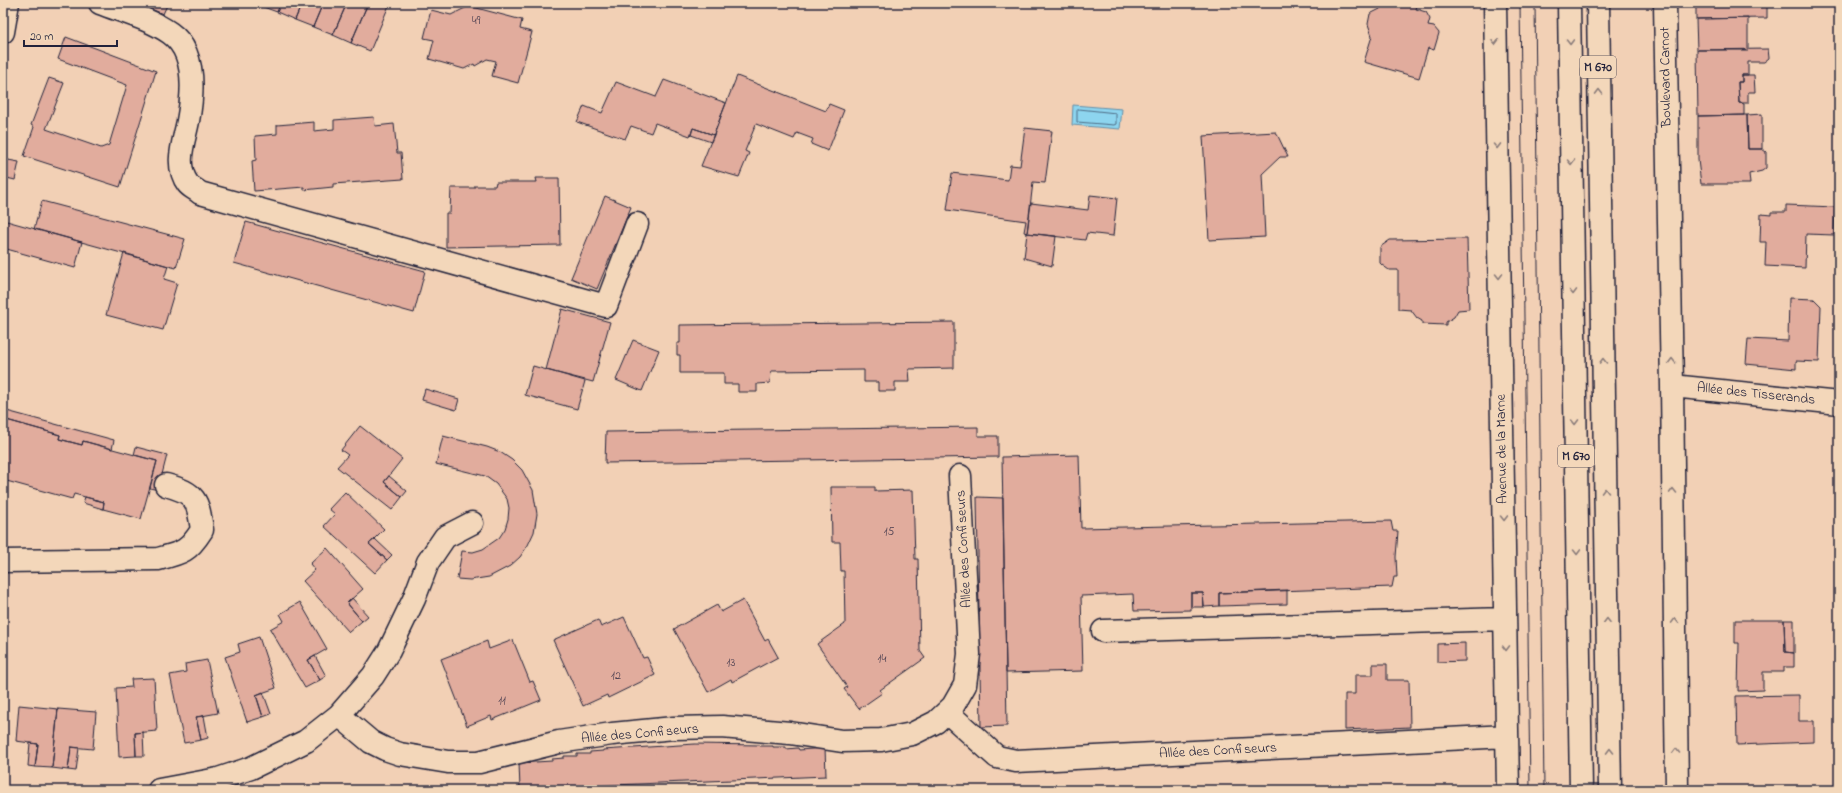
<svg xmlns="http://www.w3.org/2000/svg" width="1842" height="793" font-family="'Indie Flower',sans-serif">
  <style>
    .water { fill: #8dd5ef; stroke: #628da7 }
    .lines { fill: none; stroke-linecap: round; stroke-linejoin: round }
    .shore { stroke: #4d6a83; stroke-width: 1 }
    .building { fill: #e1ac9d; stroke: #22223b }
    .minor-casing { stroke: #22223b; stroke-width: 25 }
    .major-casing { stroke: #22223b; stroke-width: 25 }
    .minor { stroke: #f3d7ba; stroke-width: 22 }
    .major { stroke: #f3d7ba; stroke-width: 22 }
    .tram { stroke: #22223b; stroke-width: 1 }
    .oneway { stroke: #8a7c7a }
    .labels { text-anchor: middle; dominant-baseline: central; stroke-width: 4; stroke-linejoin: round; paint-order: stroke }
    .number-label { font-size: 12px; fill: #524454 }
    .shield { fill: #f3d7ba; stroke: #615861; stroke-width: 1 }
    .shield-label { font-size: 13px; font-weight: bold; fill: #22223b }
    .street-label { font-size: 14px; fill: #22223b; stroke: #f3d7ba }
  </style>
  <rect width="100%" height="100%" fill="#f2d0b5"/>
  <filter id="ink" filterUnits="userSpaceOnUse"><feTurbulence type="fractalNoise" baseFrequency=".025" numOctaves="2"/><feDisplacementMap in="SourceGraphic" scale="8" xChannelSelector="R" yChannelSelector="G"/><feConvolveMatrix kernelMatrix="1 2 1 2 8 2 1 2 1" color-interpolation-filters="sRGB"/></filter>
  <g filter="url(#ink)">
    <path class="water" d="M1073 105 1122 109 1120 129 1072 125Z"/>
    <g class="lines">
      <path class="shore" d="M1079 109 1116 113V124L1114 125 1077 122V111Z"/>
    </g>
    <path class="building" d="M137 3H168L163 14Z
      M258 3H281L277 12 258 5Z
      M281 3H302L295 20 277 12Z
      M302 3H323L313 27 295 20Z
      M323 3H347L333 35 313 27Z
      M347 3H368L351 43 333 35Z
      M368 3H390L370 51 351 43Z
      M1382 3H1418L1416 9 1426 12 1430 19 1428 26 1434 27 1439 33 1434 50 1428 48 1419 78 1364 62 1372 36 1368 24 1370 14 1380 9Z
      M1696 3H1767V18L1696 19Z
      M469 6 522 20 520 29 532 32 518 83 492 76 496 61 487 59 475 66 474 64 464 69 429 59 434 40 424 38 431 10 451 15Z
      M1748 18V50H1697L1696 19Z
      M66 37 156 71 120 187 24 156 34 127 31 125 49 78 64 83 46 129 101 148 109 145 127 85 58 59Z
      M1768 49 1769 58 1764 62H1748V75H1742V82H1738L1739 103 1744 104V115L1698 116 1697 50Z
      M1742 75H1754L1755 92H1748V103H1739L1738 82H1742Z
      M737 76 826 111 829 104 844 110 828 151 811 144 813 139 797 133 794 139 756 124 745 151 749 153 739 177 701 166Z
      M664 80 726 103 714 135 693 128 690 136 655 123 651 133 631 126 625 139 577 122 584 106 602 113 616 82 656 97Z
      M1762 114V149H1748L1747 115Z
      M1747 115 1748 149H1762L1766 152V168L1762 171 1749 174 1750 184H1701L1698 160V116Z
      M374 117 375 126 394 124 397 153H401L403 179 333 184V187L304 190V187L254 191 252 161 256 160 255 136 277 134V125L314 122V131L334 129V120Z
      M693 128 714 135 711 142 691 135Z
      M1025 128 1052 131 1045 183 1033 182 1027 233 1024 232 1026 221 947 210 952 173 1008 180 1010 165 1020 166Z
      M1276 132 1288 157H1280L1262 174 1265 237 1209 240 1203 136Z
      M3 159 19 162 15 180 3 177Z
      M536 178H559L560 245 446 247V213H450L451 188H474V186H495L496 182H537Z
      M1090 195 1117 198 1113 236 1087 233 1085 240 1027 233 1031 203 1088 210Z
      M605 196 631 207 597 289 571 278Z
      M42 201 185 239 176 268 34 229Z
      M1786 205 1835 207 1834 235 1806 234 1805 268 1765 266 1766 242H1760L1761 214 1771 215V212H1786Z
      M3 220 82 242 75 268 3 248Z
      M246 222 425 271 414 313 234 263Z
      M1027 233 1056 236 1052 266 1024 258Z
      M1467 239 1469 309 1458 310 1454 317 1446 322V325L1422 324V321L1417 318 1411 310 1398 309V270H1389L1382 265 1380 263V247L1390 240Z
      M124 253 168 266 164 279 177 283 163 330 106 315Z
      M1789 298 1814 299 1821 306 1819 362 1796 361V369L1746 364 1748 339 1788 341Z
      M562 309 610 322 593 382 546 370Z
      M954 322V368L909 369 910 382H895V391H878V382H864V370L771 371 770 383 757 384V392H738V384H724V373H680V355H677V343H680V325Z
      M633 340 659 350 642 391 616 380Z
      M533 366 585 381 577 409 525 395Z
      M425 389 459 399 456 410 422 400Z
      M3 410 114 440 112 449 83 441 82 445 59 439 60 435 3 419Z
      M3 419 60 435 59 439 82 445 83 441 157 461 141 519 103 509 104 502 74 494 72 499 3 480Z
      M360 426 402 459 384 482 402 497 392 510 337 467 348 455 341 450Z
      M978 427V436H998V457L605 463 606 432Z
      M443 436 487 447 500 452 512 460 522 470 533 490 537 514 534 532 528 545 520 557 510 566 489 577 470 580 457 579 462 551 473 552 483 549 499 538 505 529 508 519 509 508 507 499 496 484 485 476 436 464Z
      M136 447 167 455 158 490 150 488 157 461 134 455Z
      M1079 455 1081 528 1391 521 1393 531H1398L1396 557 1397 577H1394L1392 587 1219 593V606L1204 607 1203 593H1191V610L1134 611 1133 594 1081 596 1083 671 1006 673 1002 457Z
      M389 476 407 491 402 497 384 482Z
      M831 487H875V491L913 490 915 559H918L920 651 925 658 880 690 882 693 859 709 844 689 847 687 817 644 845 624 844 571H841L840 542H832Z
      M345 492 384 529 369 544 387 560 375 573 324 526 335 514 329 509Z
      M85 497 104 502 103 509 83 503Z
      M977 497 1003 498 1007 726 981 727Z
      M375 539 392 555 387 560 369 544Z
      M327 548 363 589 347 603 362 621 349 632 303 581 315 570 310 564Z
      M1287 590V604L1219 606V593Z
      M1191 593H1203L1204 607H1191Z
      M352 598 368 616 362 621 347 603Z
      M743 600 765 641 768 639 778 657 732 682 731 679 708 692 674 629 717 605 721 612Z
      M300 602 327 649 308 660 320 680 305 688 270 629 284 621 280 614Z
      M624 617 643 658 647 657 655 675 608 698 607 695 583 706 553 640 598 620 601 627Z
      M1735 620H1784L1785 652 1794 653V667H1784V672H1763V690L1738 691 1739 643H1735Z
      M1784 620H1794V653L1785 652Z
      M259 637 276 688 256 695 263 717 247 722 225 657 240 652 238 644Z
      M513 640 530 682 533 681 541 700 492 720 491 716 467 726 441 659 487 641 489 649Z
      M1465 643V661L1437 662V644Z
      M315 656 326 676 320 680 308 660Z
      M207 660 218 713 196 717 201 740 184 743 170 675 186 672 185 664Z
      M1373 664H1387V680H1409L1410 727 1345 730V694H1355V675H1373Z
      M154 678 157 731 135 733 136 756 119 757 116 688 132 687 131 679Z
      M263 692 271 714 263 717 256 695Z
      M1799 695V721H1814V742L1737 745 1736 696Z
      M19 705 58 709 52 768 35 767 38 744 16 741Z
      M58 709 96 712 93 749 71 747 68 770 52 768Z
      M204 716 208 738 201 740 196 717Z
      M143 732 144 756H136L135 733Z
      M30 743 38 744 35 767 28 766Z
      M695 744 760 745V746H773V747H786V749L798 748 799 750 825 748 826 776 520 789 519 763 552 761V759L564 758V756H577V754H590V752L603 751V750Z
      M71 747 79 748 76 771 68 770Z"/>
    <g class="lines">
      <defs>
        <path id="minor" d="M100 3C123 12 150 19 170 33 197 52 193 94 188 121 184 142 174 165 188 184 190 187 197 190 200 193L606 306 637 224
          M1495 3 1508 790
          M1665 3 1672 386 1677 790
          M3 32 8 3
          M1672 386 1839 403
          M3 561 158 559C182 553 188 552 202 530 198 500 196 493 166 485
          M1103 631 1505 619
          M947 712 997 757 1016 761 1507 736
          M339 715 371 742 385 749 400 754 448 762H479L559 742 612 734 674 728 722 727 790 733 842 741 881 740 912 734 936 722 953 706 965 685 969 654 960 476
          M159 790 218 779 251 768 306 741 339 715 373 676 389 651 414 599 428 562 445 537 472 523"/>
        <path id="major" d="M1569 3 1581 790
          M1598 3 1610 790"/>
      </defs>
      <use href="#minor" class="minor-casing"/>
      <use href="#major" class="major-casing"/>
      <use href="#minor" class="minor"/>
      <use href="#major" class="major"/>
      <path class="tram" d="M1520 3 1530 790
        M1535 3 1544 790"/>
    </g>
    <defs><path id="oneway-chevron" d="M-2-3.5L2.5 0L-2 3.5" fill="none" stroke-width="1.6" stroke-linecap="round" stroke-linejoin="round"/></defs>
    <g class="oneway">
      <use href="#oneway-chevron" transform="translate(1495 42) rotate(89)"/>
      <use href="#oneway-chevron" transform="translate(1570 42) rotate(89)"/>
      <use href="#oneway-chevron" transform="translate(1599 92) rotate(-91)"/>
      <use href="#oneway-chevron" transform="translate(1497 146) rotate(89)"/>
      <use href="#oneway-chevron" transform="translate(1571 162) rotate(89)"/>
      <use href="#oneway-chevron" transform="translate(1499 276) rotate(89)"/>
      <use href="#oneway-chevron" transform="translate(1573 292) rotate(89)"/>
      <use href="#oneway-chevron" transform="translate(1603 361) rotate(-91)"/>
      <use href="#oneway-chevron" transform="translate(1672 361) rotate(-91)"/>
      <use href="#oneway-chevron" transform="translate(1575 422) rotate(89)"/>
      <use href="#oneway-chevron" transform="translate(1605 491) rotate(-91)"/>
      <use href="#oneway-chevron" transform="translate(1673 491) rotate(-91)"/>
      <use href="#oneway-chevron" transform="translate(1504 518) rotate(89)"/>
      <use href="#oneway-chevron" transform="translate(1577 552) rotate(89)"/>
      <use href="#oneway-chevron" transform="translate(1607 621) rotate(-91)"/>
      <use href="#oneway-chevron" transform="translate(1675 621) rotate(-91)"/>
      <use href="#oneway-chevron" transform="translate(1506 648) rotate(89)"/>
      <use href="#oneway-chevron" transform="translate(1610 751) rotate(-91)"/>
      <use href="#oneway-chevron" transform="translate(1676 751) rotate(-91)"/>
    </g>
  </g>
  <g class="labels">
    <g class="number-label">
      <text x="476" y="21">49</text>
      <text x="889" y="532">15</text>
      <text x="882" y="659">14</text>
      <text x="731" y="663">13</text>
      <text x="616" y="676">12</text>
      <text x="502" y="701">11</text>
    </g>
    <g class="shield">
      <rect x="1580" y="56" width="36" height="22" rx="3"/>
      <rect x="1558" y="445" width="36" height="22" rx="3"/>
    </g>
    <g class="shield-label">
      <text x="1598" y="67">M 670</text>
      <text x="1576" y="456">M 670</text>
    </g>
    <g class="street-label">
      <text transform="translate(1666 77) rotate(-91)">Boulevard Carnot</text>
      <text transform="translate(1756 394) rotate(6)">Allée des Tisserands</text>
      <text transform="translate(1502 449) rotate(-91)">Avenue de la Marne</text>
      <text transform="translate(964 549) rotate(-93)">Allée des Confiseurs</text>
      <text transform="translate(640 734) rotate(-5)">Allée des Confiseurs</text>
      <text transform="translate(1218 751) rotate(-3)">Allée des Confiseurs</text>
    </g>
  </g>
  <rect width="1842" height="793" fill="none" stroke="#f3d7ba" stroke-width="16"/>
  <rect x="8" y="8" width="1826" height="777" fill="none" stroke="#22223b" stroke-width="1.5" filter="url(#ink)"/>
  <path d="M24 40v6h93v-6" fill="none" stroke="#22223b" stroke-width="2"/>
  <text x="30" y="40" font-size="12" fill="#22223b" stroke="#f3d7ba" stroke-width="3" paint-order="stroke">20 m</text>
</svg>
